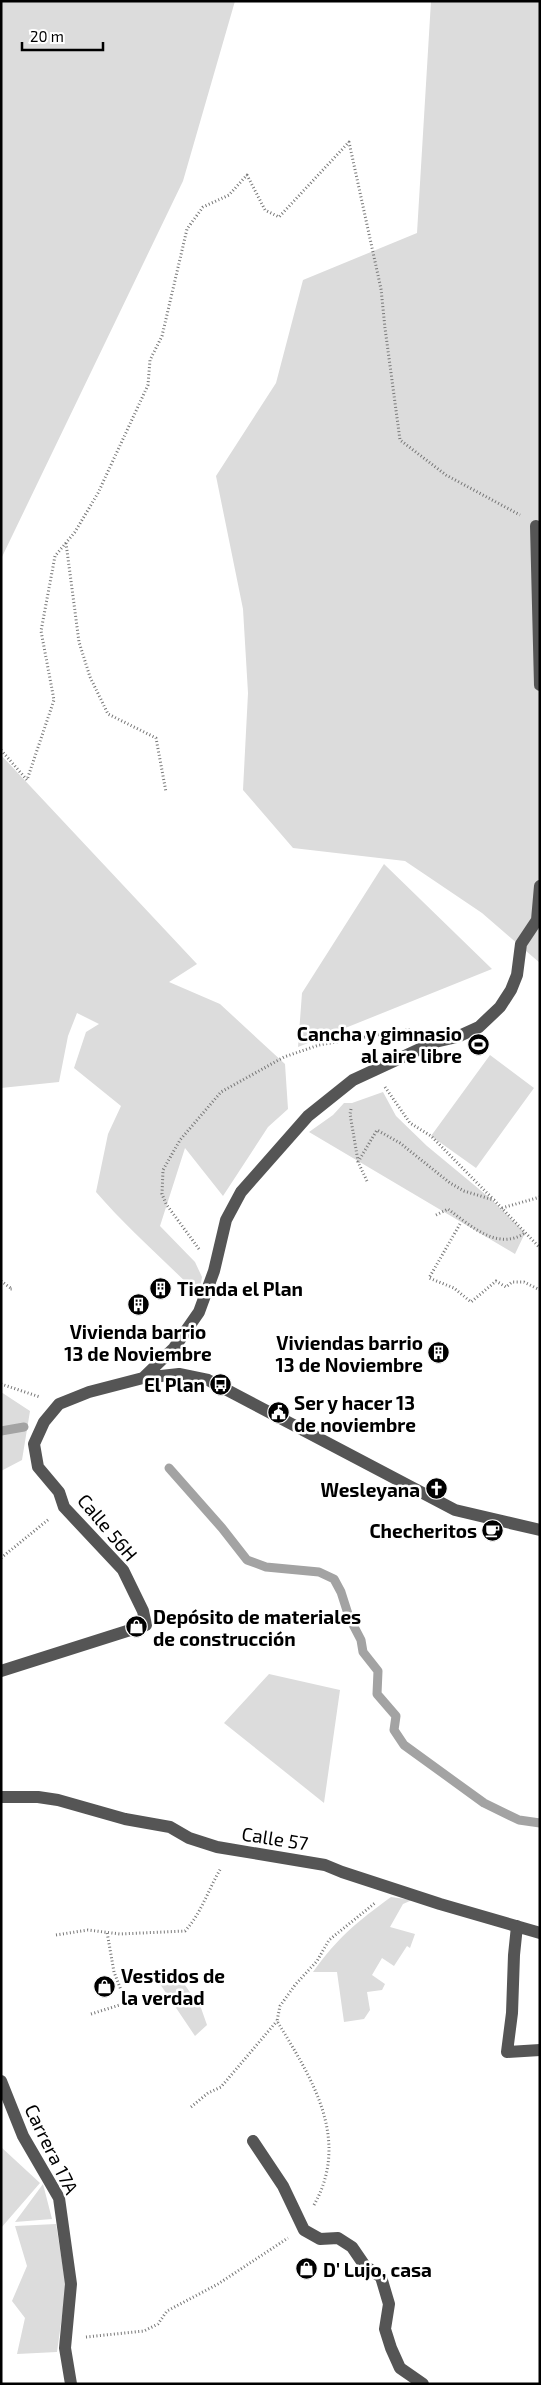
<svg xmlns="http://www.w3.org/2000/svg" width="541" height="2385" font-family="'Exo 2',sans-serif">
  <style>
    .green { fill: #dcdcdc }
    .lines { fill: none; stroke-linecap: round; stroke-linejoin: round }
    .stream { stroke: #a3a3a3; stroke-width: 9 }
    .path { stroke: #777; stroke-width: 3; stroke-dasharray: 1 2.5; stroke-linecap: butt }
    .minor { stroke: #555; stroke-width: 12 }
    .labels { text-anchor: middle; dominant-baseline: central; stroke-width: 5; stroke-linejoin: round; paint-order: stroke }
    .poi-label { font-size: 19px; font-weight: bold; fill: #000; stroke: #fff; text-anchor: end }
    .street-label { font-size: 19px; fill: #000; stroke: #fff }
  </style>
  <rect width="100%" height="100%" fill="#fff"/>
  <path class="green" d="M1 1H235L183 181 1 559Z
    M431 1H540V963L482 913 405 861 293 848 243 790 248 693 243 609 216 476 276 383 303 280 417 233Z
    M1 755 197 964 169 982 220 1004 285 1064 288 1109 268 1127 223 1196 185 1148 160 1226 195 1262 202 1277 199 1295C165 1261 128 1229 96 1192L108 1134 121 1106 74 1068 86 1032 99 1024 77 1013 68 1036 59 1082 1 1088Z
    M384 864 492 969 298 1047 302 993Z
    M490 1055 534 1088 476 1168 431 1136Z
    M383 1092 396 1116 427 1146 491 1199 525 1233 515 1254 309 1132 333 1115 344 1103H352Z
    M1 1392 30 1411 22 1460 1 1471Z
    M269 1674 340 1690 324 1803 224 1723Z
    M391 1897 412 1900 403 1904 390 1927 415 1934 410 1948 407 1946 394 1966 382 1958 372 1975 385 1984 382 1990 367 1992 370 2010 364 2019 344 2022 337 1972H313C338 1937 357 1922 391 1897Z
    M180 1978 201 2008 207 2025 195 2036 160 1984Z
    M1 2147 40 2183 1 2228Z
    M43 2184 52 2219 15 2222Z
    M56 2224 66 2287 57 2352 17 2354 25 2318 12 2301 27 2266 15 2226Z"/>
  <g class="lines">
    <path class="stream" d="M1 1431 24 1427
      M169 1468 222 1528 247 1560 266 1567 319 1572 334 1579 341 1592 349 1617 361 1640 363 1652 378 1671 377 1694 396 1716 394 1730 404 1745 484 1803 519 1820 540 1823"/>
    <path class="path" d="M66 543 79 642 90 677 108 714 156 738 166 792
      M1 750 27 780 54 700 41 631 55 556 75 532 98 493 148 385 150 360 162 336 187 229 203 207 229 195 247 175 265 210 279 217 349 142 381 289 385 328 400 440 446 475 520 515
      M385 1087 410 1123 431 1136 493 1199
      M351 1109 350 1114 358 1161
      M367 1181 358 1162 377 1130 400 1143 450 1183 464 1191 494 1200 540 1248
      M502 1208 540 1197
      M436 1215 448 1209C471 1226 497 1251 525 1233
      M460 1224 429 1278 454 1288 471 1302 496 1281 506 1287 512 1282H524L540 1290
      M199 1249 166 1204 162 1194 163 1170 180 1140 221 1092 284 1057 319 1045 412 1029
      M1 1281 12 1289H10
      M1 1384 40 1397
      M1 1558 49 1519
      M56 1935 88 1930 120 1934 185 1931C201 1914 209 1888 221 1868
      M91 2014 126 2003 114 1972 107 1932
      M191 2107 208 2093 221 2087 277 2021
      M314 2205C351 2139 312 2079 277 2021L280 2006 295 1985 317 1961 329 1940 375 1903
      M86 2337 144 2331 158 2324 167 2311 218 2284 288 2238"/>
    <path class="minor" d="M536 526 540 685
      M143 1378 174 1348 199 1312 214 1271 226 1220 241 1192 308 1116 353 1080 435 1042 457 1037 479 1027 500 1007 511 990 517 975 521 944 537 920 540 886
      M1 1671 146 1625 143 1611 123 1570 64 1507 59 1492 38 1467 34 1444 44 1422 59 1404 89 1392 143 1378 179 1374 208 1380 455 1510 540 1530
      M1 1797H38L58 1800 125 1819 170 1827 189 1838 217 1847 325 1865 342 1872 440 1904 540 1933
      M517 1926 514 1955 512 2013 507 2052 540 2050
      M1 2081 23 2136 59 2198 71 2284 65 2348 71 2384
      M253 2141 283 2186 304 2230 320 2239 338 2238 352 2247 365 2266 381 2277 389 2304 385 2329 391 2348 400 2368 423 2384"/>
  </g>
  <defs>
    <symbol id="stadium-disc" viewBox="-11 -11 22 22"><circle r="9.5" fill="#000" stroke="#fff"/><path d="M0-5a6.5 5 0 1 0 0 10a6.5 5 0 1 0 0-10ZM-3.5-1.8h7v3.6h-7Z" fill="#fff"/></symbol>
    <symbol id="building-disc" viewBox="-11 -11 22 22"><circle r="9.5" fill="#000" stroke="#fff"/><path d="M-4-6H4V6H1V3H-1V6H-4ZM-2.5-4.3h1.7v1.8h-1.7ZM.8-4.3h1.7v1.8H.8ZM-2.5-1h1.7V.8h-1.7ZM.8-1h1.7V.8H.8Z" fill="#fff"/></symbol>
    <symbol id="bus-disc" viewBox="-11 -11 22 22"><circle r="9.5" fill="#000" stroke="#fff"/><path d="M-5-6H5V4H4V6H2V4H-2V6H-4V4H-5ZM-3.5-4V0h7V-4ZM-3.5 1.2v1.5H-2V1.2ZM2 1.2v1.5H3.5V1.2Z" fill="#fff"/></symbol>
    <symbol id="civic-disc" viewBox="-11 -11 22 22"><circle r="9.5" fill="#000" stroke="#fff"/><path d="M-.6-6.5H3V-4.5H.6V-3L4-1V1h2V6H-6V1h2V-1L-.6-3ZM-1.2 2.5V6h2.4V2.5Z" fill="#fff"/></symbol>
    <symbol id="church-disc" viewBox="-11 -11 22 22"><circle r="9.5" fill="#000" stroke="#fff"/><path d="M-1.2-6h2.4v3.5h3.3v2.4h-3.3V6h-2.4V-.1h-3.3v-2.4h3.3Z" fill="#fff"/></symbol>
    <symbol id="cafe-disc" viewBox="-11 -11 22 22"><circle r="9.5" fill="#000" stroke="#fff"/><path d="M-5.5-4.5H6V0H3Q3 3.5 0 3.5H-2.5Q-5.5 3.5-5.5 0ZM3-3.2v2h1.7v-2ZM-6 4.5H4V6H-6Z" fill="#fff"/></symbol>
    <symbol id="shop-disc" viewBox="-11 -11 22 22"><circle r="9.5" fill="#000" stroke="#fff"/><path d="M-5-2.5h2.3a2.7 3.5 0 0 1 5.4 0H5L5.5 6h-11ZM-1.5-2.5h3a1.5 2.3 0 0 0-3 0Z" fill="#fff"/></symbol>
  </defs>
  <g fill-rule="evenodd">
    <use href="#stadium-disc" x="466" y="1032" width="25" height="25"/>
    <use href="#building-disc" x="148" y="1276" width="25" height="25"/>
    <use href="#building-disc" x="126" y="1292" width="25" height="25"/>
    <use href="#building-disc" x="426" y="1340" width="25" height="25"/>
    <use href="#bus-disc" x="208" y="1372" width="25" height="25"/>
    <use href="#civic-disc" x="266" y="1400" width="25" height="25"/>
    <use href="#church-disc" x="424" y="1476" width="25" height="25"/>
    <use href="#cafe-disc" x="480" y="1518" width="25" height="25"/>
    <use href="#shop-disc" x="124" y="1614" width="25" height="25"/>
    <use href="#shop-disc" x="92" y="1974" width="25" height="25"/>
    <use href="#shop-disc" x="294" y="2256" width="25" height="25"/>
  </g>
  <g class="labels">
    <g class="poi-label">
      <text x="462" y="1033">Cancha y gimnasio<tspan x="462" dy="22">al aire libre</tspan></text>
      <text x="177" y="1288" text-anchor="start">Tienda el Plan</text>
      <text x="138" y="1331" text-anchor="middle">Vivienda barrio<tspan x="138" dy="22">13 de Noviembre</tspan></text>
      <text x="423" y="1342">Viviendas barrio<tspan x="423" dy="22">13 de Noviembre</tspan></text>
      <text x="205" y="1384">El Plan</text>
      <text x="294" y="1402" text-anchor="start">Ser y hacer 13<tspan x="294" dy="22">de noviembre</tspan></text>
      <text x="420" y="1489">Wesleyana</text>
      <text x="477" y="1530">Checheritos</text>
      <text x="153" y="1616" text-anchor="start">Depósito de materiales<tspan x="153" dy="22">de construcción</tspan></text>
      <text x="121" y="1975" text-anchor="start">Vestidos de<tspan x="121" dy="22">la verdad</tspan></text>
      <text x="323" y="2269" text-anchor="start">D' Lujo, casa</text>
    </g>
    <g class="street-label">
      <text transform="translate(108 1527) rotate(50)">Calle 56H</text>
      <text transform="translate(275 1838) rotate(9)">Calle 57</text>
      <text transform="translate(52 2149) rotate(64)">Carrera 17A</text>
    </g>
  </g>
  <rect width="541" height="2385" fill="none" stroke="#000000" stroke-width="5"/>
  <path d="M22 42v8h81v-8" fill="none" stroke="#000000" stroke-width="2.5"/>
  <text x="30" y="42" font-size="15" fill="#000000" stroke="#ffffff" stroke-width="4" paint-order="stroke">20 m</text>
</svg>
